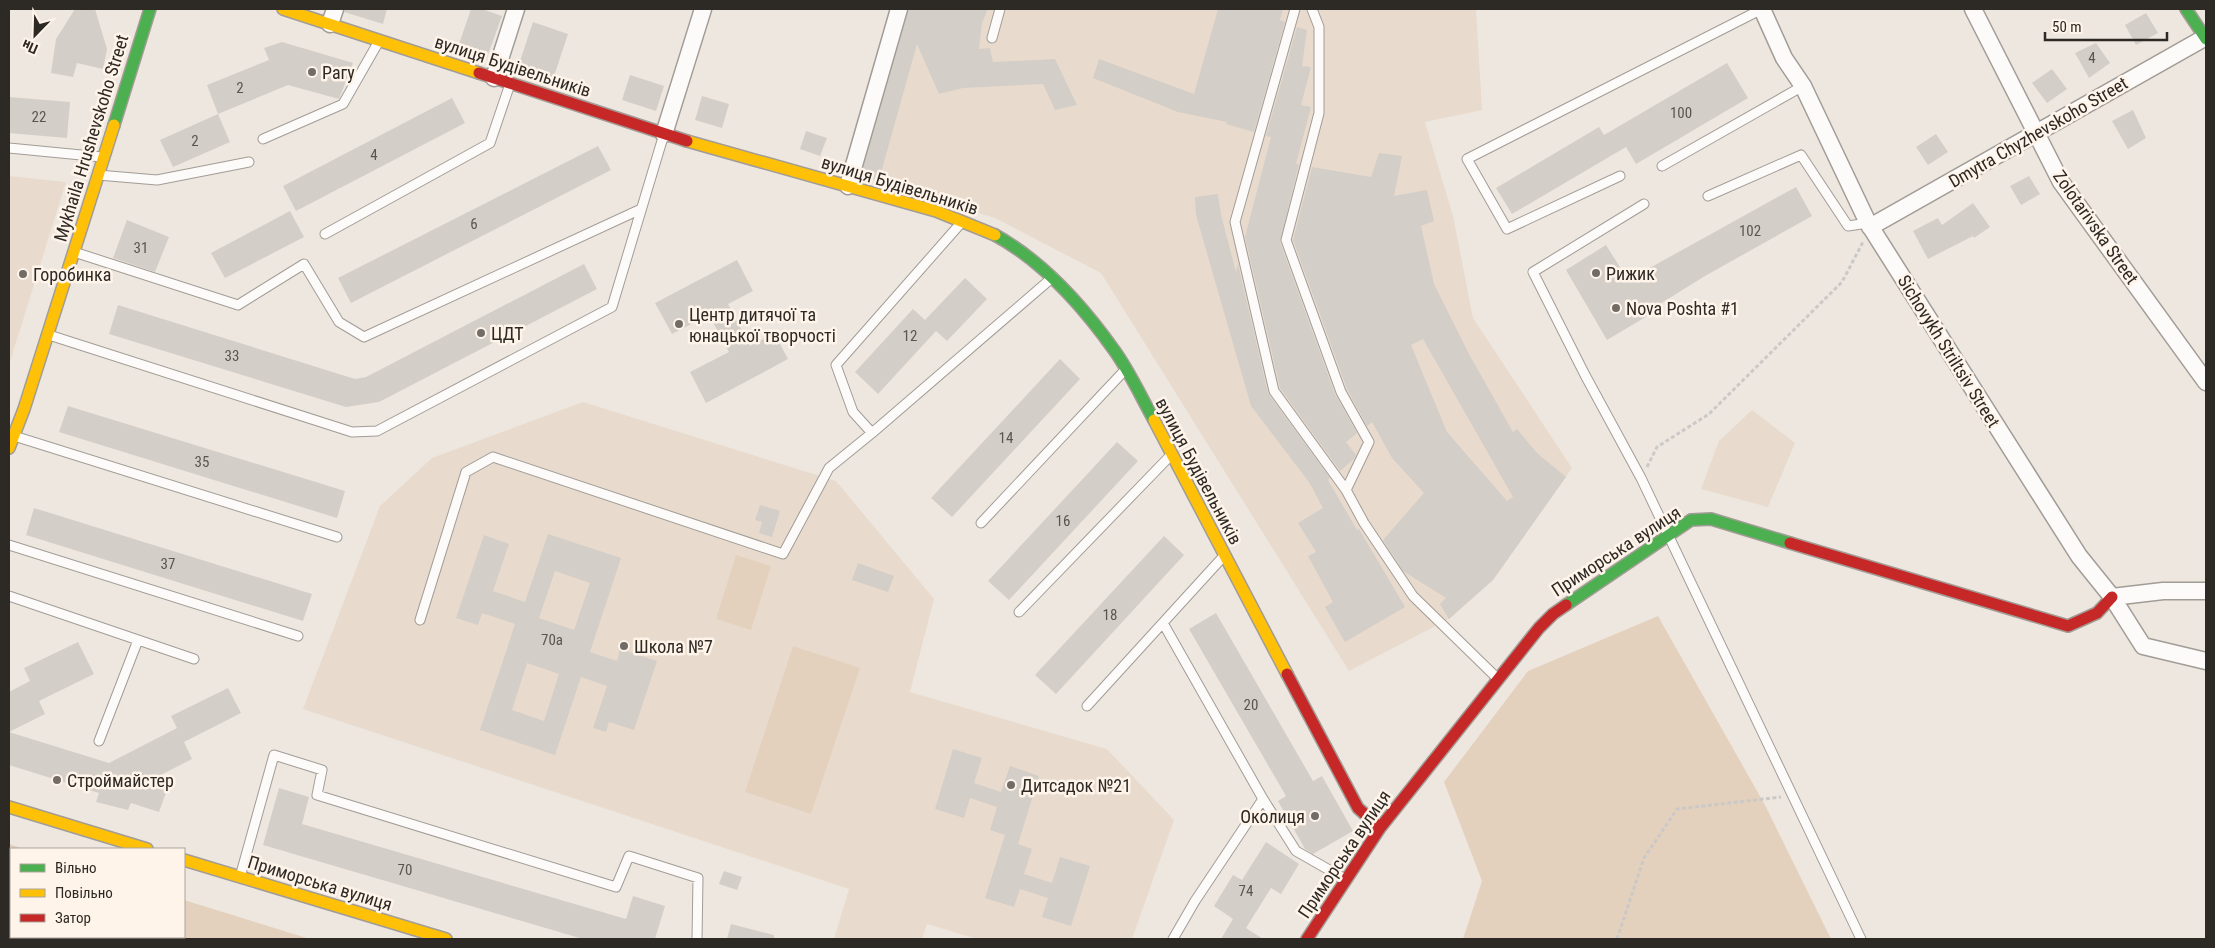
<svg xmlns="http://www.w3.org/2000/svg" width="2215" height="948" font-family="'Roboto Condensed',sans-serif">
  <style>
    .built { fill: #e8dbcd }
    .green { fill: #e4d1bd }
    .building { fill: #d4cec8; fill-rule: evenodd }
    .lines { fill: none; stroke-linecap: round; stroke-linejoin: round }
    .lane-casing { stroke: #a29c96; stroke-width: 11 }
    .street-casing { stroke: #a29c96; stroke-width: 19 }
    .fast-casing { stroke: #a29c96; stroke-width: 14 }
    .slow-casing { stroke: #a29c96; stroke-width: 14 }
    .jam-casing { stroke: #a29c96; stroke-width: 14 }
    .path { stroke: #cbc9c7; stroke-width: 3; stroke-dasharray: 4 2.5; stroke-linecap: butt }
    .lane { stroke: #fcfbfa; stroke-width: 9 }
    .street { stroke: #fcfbfa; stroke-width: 16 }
    .fast { stroke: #4caf50; stroke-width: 11 }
    .slow { stroke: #ffc107; stroke-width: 11 }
    .jam { stroke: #c62828; stroke-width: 11 }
    .poi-dot { fill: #716c65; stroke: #fff4ea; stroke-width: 2 }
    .labels { text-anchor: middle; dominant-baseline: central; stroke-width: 5; stroke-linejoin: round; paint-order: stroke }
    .number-label { font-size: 15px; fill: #5a5550 }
    .street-label { font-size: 18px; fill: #2d2924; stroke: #fff4ea }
    .poi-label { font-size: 18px; fill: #2d2924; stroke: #fff4ea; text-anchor: start }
  </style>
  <rect width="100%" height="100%" fill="#eee7df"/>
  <path class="built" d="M909 9H1476L1482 110 1425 122 1453 216 1473 318 1572 468 1493 580 1449 619 1349 671 1101 273 995 218 859 176Z
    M9 176 66 182 9 365Z
    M583 402 836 481 934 599 910 692 1107 749 1174 820 1132 939H977L927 924 922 939H834L849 889 303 709 380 506 432 458Z
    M1752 410 1795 443 1768 507 1701 489 1719 441Z"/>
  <path class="green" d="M736 555 771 566 751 630 716 619Z
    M1658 616 1765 805 1831 939H1463L1482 881 1444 782 1528 671Z
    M793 646 860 668 811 814 745 792Z
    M9 844 24 849H11V937H184V900L310 939H9Z"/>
  <path class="building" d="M75 9H95L107 49 103 69 77 63 73 77 51 73 56 39Z
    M345 9H387L383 24 344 12Z
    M471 9H482L502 16 486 60 457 50Z
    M909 9H988L982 23 979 49 990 48 993 62 1055 59 1077 105 1055 110 1043 84 963 88 939 94 917 44 879 180 861 176Z
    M1218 9H1283L1280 20 1285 22 1254 132 1226 124 1227 122 1178 112 1093 78 1099 59 1194 94Z
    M2146 13 2158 33 2136 45 2125 25Z
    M533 22 568 34 553 79 518 67Z
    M1297 27 1307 30 1302 66 1311 67 1301 105 1311 107 1296 164H1299L1280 242 1335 394 1357 433 1346 442 1356 455 1354 459 1340 471 1280 388 1245 237 1271 137 1266 136Z
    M282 42 353 63 339 99 288 85 218 114 207 85 269 60 264 48Z
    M2096 43 2110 63 2089 78 2075 53Z
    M1727 63 1748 98 1636 164 1626 147 1512 214 1496 188 1599 127 1604 135Z
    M2052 69 2067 89 2047 103 2032 83Z
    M630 75 664 86 656 111 622 100Z
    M702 96 729 104 722 128 695 120Z
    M9 97 70 102 67 138 9 133Z
    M452 98 465 123 296 211 283 186Z
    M2133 110 2146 138 2128 149 2112 121Z
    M218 114 230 142 173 167 160 140Z
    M806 131 827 138 820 156 800 149Z
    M1936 134 1948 152 1928 165 1916 147Z
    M598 146 611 170 351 303 338 278Z
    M1379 153 1402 156 1394 196 1427 190 1434 221 1421 226 1434 284 1469 354 1513 432 1517 429 1537 453 1566 477 1493 580 1449 619 1440 604 1446 598 1403 571 1383 540 1424 493 1392 458 1372 422 1367 426 1347 389 1293 240 1312 167 1371 177ZM1423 339 1513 497 1507 501 1447 432 1411 345Z
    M2029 176 2040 194 2021 205 2010 186Z
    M1796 187 1812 216 1705 276 1647 312 1649 315 1607 340 1566 270 1606 245 1628 280Z
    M1218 194 1221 215 1236 272 1238 264 1268 393 1330 478 1328 480 1357 530 1359 529 1405 607 1345 642 1325 607 1333 602 1308 556 1316 552 1298 523 1323 508 1309 482 1251 406 1196 215 1195 197Z
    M1973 203 1990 227 1974 238 1973 236 1928 259 1913 231 1938 218 1942 225Z
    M290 211 304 237 225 278 211 253Z
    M127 220 169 237 155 272 113 258Z
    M737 260 753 291 728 304 750 346 774 333 788 359 706 403 690 372 729 352 709 315 672 334 655 303Z
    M584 264 597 289 379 402 346 407 109 334 118 305 355 379 366 377Z
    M965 278 987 299 947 341 936 331 878 394 855 372 913 309 925 320Z
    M1060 359 1080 379 952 517 931 498Z
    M68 406 345 491 337 518 59 432Z
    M1117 442 1138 461 1009 600 988 581Z
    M760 505 780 511 772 537 759 533 762 522 755 520Z
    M34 508 312 594 303 621 26 535Z
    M548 534 621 558 590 652 617 661 620 649 657 661 634 730 609 722 606 732 593 728 607 686 581 677 555 755 480 730 515 624 482 613 478 625 456 618 484 535 509 544 493 591 525 602ZM555 571 590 583 574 630 539 618ZM527 663 559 674 544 721 512 710Z
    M1164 536 1184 555 1056 694 1035 675Z
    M858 563 894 576 888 592 852 580Z
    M1216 613 1313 781 1322 776 1353 831 1313 854 1305 849 1278 801 1286 796 1189 629Z
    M78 642 94 674 39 701 45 714 9 732V692L30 681 24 668Z
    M228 688 241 713 184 742 192 759 147 782 167 790 159 812 131 803 128 810 96 802 99 793 9 765V732L109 763 177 728 171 716Z
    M953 749 982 758 974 783 1001 792 1010 766 1039 776 1018 844 1032 849 1024 874 1052 883 1060 857 1090 866 1071 926 1042 917 1048 898 1020 889 1014 907 985 898 1005 835 990 830 997 807 970 798 964 818 935 809Z
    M279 788 309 797 302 824 626 919 633 896 665 906 655 939H583L263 845Z
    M1266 842 1299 864 1281 894 1271 888 1246 928 1263 939H1221L1233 919 1214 906 1233 875 1242 880Z
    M724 871 742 877 737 890 719 884Z
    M731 924 774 935V939H727Z"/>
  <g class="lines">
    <defs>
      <path id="lane" d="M1295 9 1235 222 1274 391 1346 490 1364 523 1413 596 1497 678
        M1312 9 1319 27V113L1286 240 1341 392 1369 442 1346 490
        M992 38 1000 9
        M263 139 343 104 379 41
        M9 148 102 157
        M1662 166 1803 86
        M98 175 157 180 249 162
        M1620 176 1507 229 1467 159 1762 9
        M1708 196 1801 155 1848 226 1868 223
        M1644 204 1533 272 1585 375 1641 478 1861 939
        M961 223 836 365 853 412 872 433 1053 277
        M325 234 490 143 510 84
        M74 252 238 305 304 264 339 322 364 337 641 209
        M49 335 352 432 377 431 612 307 664 134
        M14 436 337 537
        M981 523 1125 370
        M9 545 298 636
        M9 596 194 659
        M1019 612 1171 455
        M420 620 466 472 493 457 783 554 829 468 872 433
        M1163 623 1263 799 1296 851 1345 879
        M1087 706 1222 558
        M99 741 138 640
        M240 877 274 755 322 770 317 795 616 887 629 856 698 878 697 939
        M1173 939 1195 901 1263 799"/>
      <path id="street" d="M1762 9 1784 58 1803 86 1868 223 2079 556 2112 597 2163 591H2206
        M1973 9 2061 182 2206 382
        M330 24 335 9
        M494 78 516 9
        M664 134 703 9
        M848 186 899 9
        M1870 227 2206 37
        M2112 597 2143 646 2206 661"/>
      <path id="fast" d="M2186 9 2206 39
        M114 125 150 9
        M995 235C1044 262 1082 305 1114 350 1130 372 1141 397 1154 420
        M1566 605 1691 520 1711 519 1790 543"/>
      <path id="slow" d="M283 9 479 73
        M687 141 936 211 995 235
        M1154 420 1287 674
        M9 448 24 409 114 125
        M9 807 147 849
        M184 860 446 939"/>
      <path id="jam" d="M479 73 687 141
        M1790 543 2068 626 2097 613 2112 597
        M1287 674 1358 808 1380 828
        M1307 939 1380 828 1539 628 1553 614 1566 605"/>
    </defs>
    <use href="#lane" class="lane-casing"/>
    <use href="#street" class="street-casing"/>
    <use href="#fast" class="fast-casing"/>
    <use href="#slow" class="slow-casing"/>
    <use href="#jam" class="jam-casing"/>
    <path class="path" d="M1647 467 1657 447 1709 414 1842 282 1863 242
      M1617 939 1644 858 1677 809 1781 797"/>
    <use href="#lane" class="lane"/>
    <use href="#street" class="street"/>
    <use href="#fast" class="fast"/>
    <use href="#slow" class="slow"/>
    <use href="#jam" class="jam"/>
  </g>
  <g class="poi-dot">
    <circle cx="312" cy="72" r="5"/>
    <circle cx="1596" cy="273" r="5"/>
    <circle cx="23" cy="274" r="5"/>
    <circle cx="1616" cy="308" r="5"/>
    <circle cx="679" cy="324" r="5"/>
    <circle cx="481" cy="333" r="5"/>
    <circle cx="624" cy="646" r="5"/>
    <circle cx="57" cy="780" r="5"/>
    <circle cx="1011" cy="785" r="5"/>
    <circle cx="1315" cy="816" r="5"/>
  </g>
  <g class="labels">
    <g class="number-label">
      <text x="2092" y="58">4</text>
      <text x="240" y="88">2</text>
      <text x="1681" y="113">100</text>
      <text x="39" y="117">22</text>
      <text x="195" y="141">2</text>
      <text x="374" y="155">4</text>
      <text x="474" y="224">6</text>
      <text x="1750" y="231">102</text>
      <text x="141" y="248">31</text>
      <text x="910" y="336">12</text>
      <text x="232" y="356">33</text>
      <text x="1006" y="438">14</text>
      <text x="202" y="462">35</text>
      <text x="1063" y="521">16</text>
      <text x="168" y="564">37</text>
      <text x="1110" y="615">18</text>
      <text x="552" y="640">70а</text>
      <text x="1251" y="705">20</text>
      <text x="405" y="870">70</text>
      <text x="1246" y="891">74</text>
    </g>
    <g class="street-label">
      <text transform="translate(513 66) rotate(18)">вулиця Будівельників</text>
      <text transform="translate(2038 132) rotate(-30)">Dmytra Chyzhevskoho Street</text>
      <text transform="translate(91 138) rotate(-73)">Mykhaila Hrushevskoho Street</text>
      <text transform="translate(900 185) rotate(17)">вулиця Будівельників</text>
      <text transform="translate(2096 227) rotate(55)">Zolotarivska Street</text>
      <text transform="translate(1949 351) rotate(58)">Sichovykh Striltsiv Street</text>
      <text transform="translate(1199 471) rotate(62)">вулиця Будівельників</text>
      <text transform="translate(1616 551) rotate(-33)">Приморська вулиця</text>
      <text transform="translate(1344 854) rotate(-56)">Приморська вулиця</text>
      <text transform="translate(320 883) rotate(17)">Приморська вулиця</text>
    </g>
    <g class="poi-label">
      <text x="322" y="72">Рагу</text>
      <text x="1606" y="273">Рижик</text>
      <text x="33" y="274">Горобинка</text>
      <text x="1626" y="308">Nova Poshta #1</text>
      <text x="689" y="314">Центр дитячої та<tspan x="689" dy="21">юнацької творчості</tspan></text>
      <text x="491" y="333">ЦДТ</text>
      <text x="634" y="646">Школа №7</text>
      <text x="67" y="780">Строймайстер</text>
      <text x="1021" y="785">Дитсадок №21</text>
      <text x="1305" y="816" text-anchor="end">Околиця</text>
    </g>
  </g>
  <rect width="2215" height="948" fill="none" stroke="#2d2924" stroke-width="20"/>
  <rect x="10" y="848" width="175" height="90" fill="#fff4ea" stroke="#aba39b"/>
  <rect x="20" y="864" width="25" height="8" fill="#4caf50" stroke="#aba39b"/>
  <text x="55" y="873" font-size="15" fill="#2d2924">Вільно</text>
  <rect x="20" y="889" width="25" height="8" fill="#ffc107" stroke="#aba39b"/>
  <text x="55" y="898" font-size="15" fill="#2d2924">Повільно</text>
  <rect x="20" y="914" width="25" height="8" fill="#c62828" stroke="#aba39b"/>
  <text x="55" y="923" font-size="15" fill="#2d2924">Затор</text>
  <g transform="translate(35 35) rotate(203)" stroke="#fff4ea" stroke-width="4" paint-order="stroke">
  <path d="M0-4L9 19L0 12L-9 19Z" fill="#2d2924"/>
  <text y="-8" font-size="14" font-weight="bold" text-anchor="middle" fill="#2d2924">Пн</text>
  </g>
  <path d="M2045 32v8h122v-8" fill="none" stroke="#2d2924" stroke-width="2.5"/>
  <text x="2052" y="32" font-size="15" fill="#2d2924" stroke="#fff4ea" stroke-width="4" paint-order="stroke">50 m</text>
</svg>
